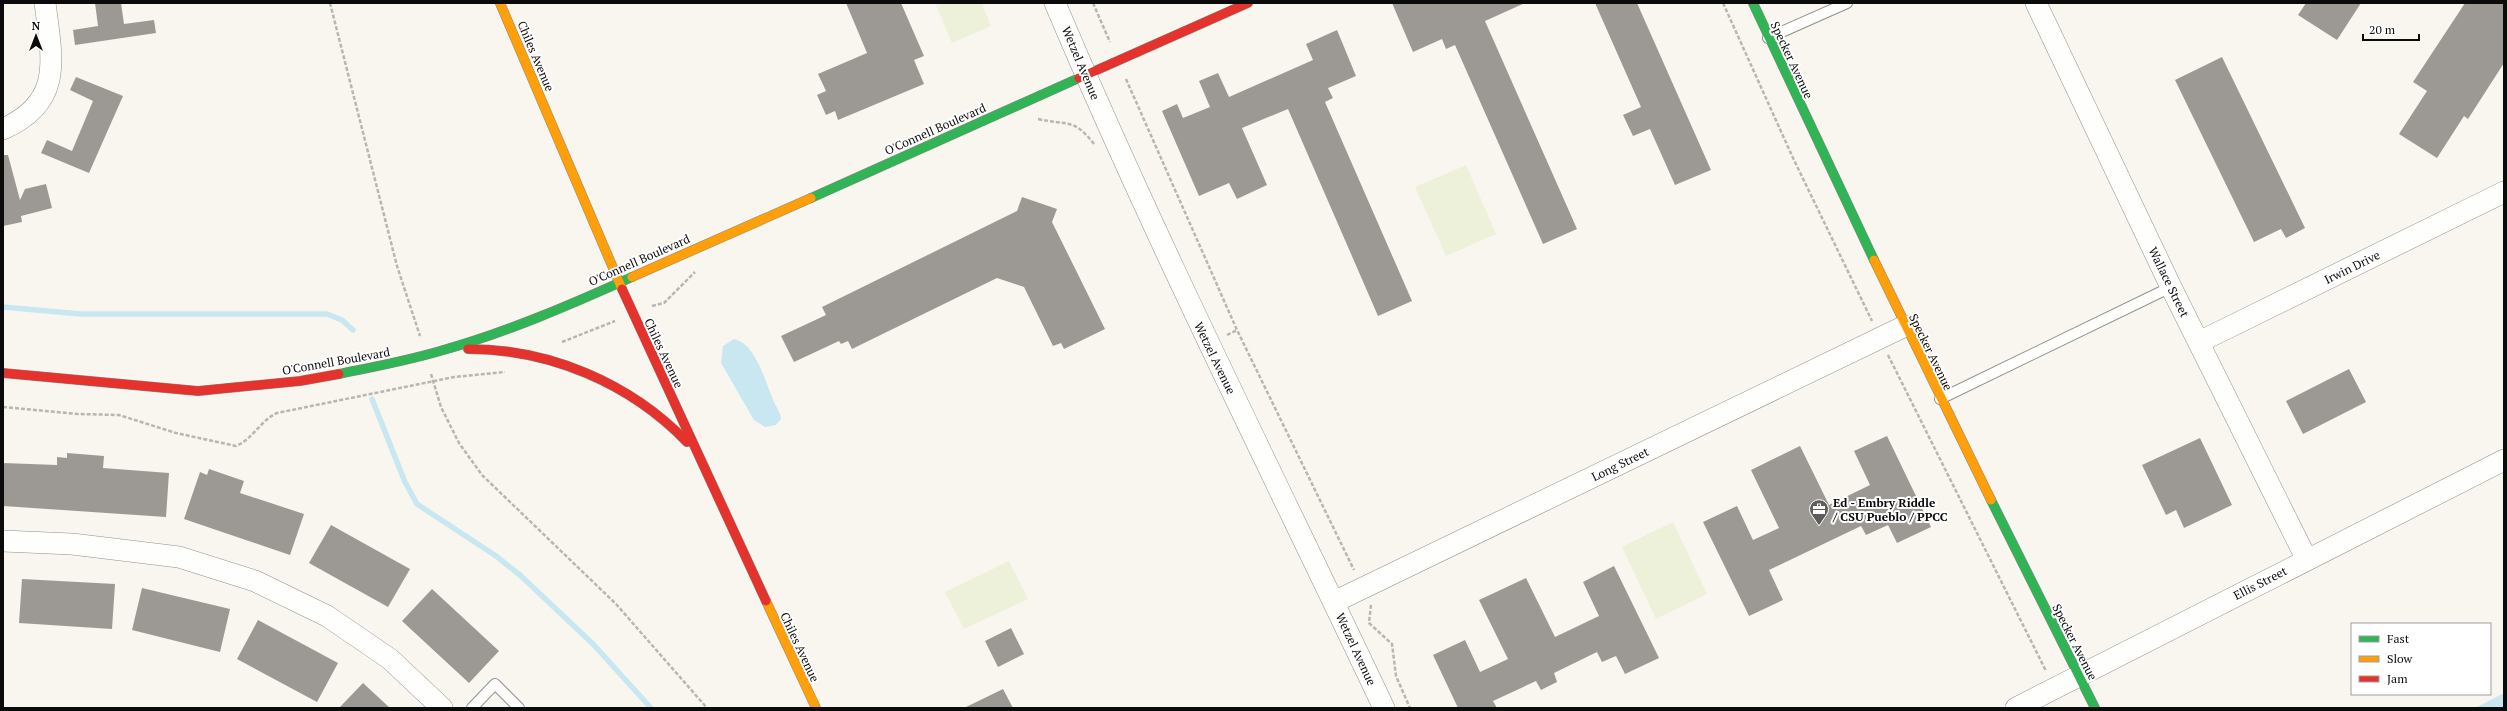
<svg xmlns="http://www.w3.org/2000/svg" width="2507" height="711" font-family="'PT Serif',serif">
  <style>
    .pitch { fill: #edf1da }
    .water { fill: #c8e7f0 }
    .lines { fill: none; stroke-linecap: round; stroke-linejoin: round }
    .stream { stroke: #c8e7f0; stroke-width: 5.5 }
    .building { fill: #9c9995 }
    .lane-casing { stroke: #92918e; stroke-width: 12 }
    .street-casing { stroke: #92918e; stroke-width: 22 }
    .fast-casing { stroke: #898784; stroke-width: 10 }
    .slow-casing { stroke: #898784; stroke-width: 10 }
    .jam-casing { stroke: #898784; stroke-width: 10 }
    .path { stroke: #b7b6b5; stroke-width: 2.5; stroke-dasharray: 4 2; stroke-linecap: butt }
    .lane { stroke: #fefefd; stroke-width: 10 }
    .street { stroke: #fefefd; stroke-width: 21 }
    .fast { stroke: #30b455; stroke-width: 9 }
    .slow { stroke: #ff9f0a; stroke-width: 9 }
    .jam { stroke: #e5322d; stroke-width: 9 }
    .labels { text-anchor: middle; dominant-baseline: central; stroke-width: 4; stroke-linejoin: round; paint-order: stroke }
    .street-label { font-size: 12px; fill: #0b0b0b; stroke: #fff }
    .poi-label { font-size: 12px; font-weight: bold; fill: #0b0b0b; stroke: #fff; text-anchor: start }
  </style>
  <rect width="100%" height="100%" fill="#f9f6ef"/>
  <path class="pitch" d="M935 3H982L991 26 952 43Z
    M1466 165 1496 234 1446 256 1415 187Z
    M1673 522 1707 594 1656 619 1622 547Z
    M1009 561 1028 599 964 629 945 592Z"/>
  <path class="water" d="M734 339C756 343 766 384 774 402 777 408 780 412 781 419L776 425 765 427 754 420 721 363 723 346Z
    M2504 693V708H2475Z"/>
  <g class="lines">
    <path class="stream" d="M3 307 81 314H327L342 320 353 330
      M372 399 405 482 417 504 496 556 521 576 593 644 651 708"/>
  </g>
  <path class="building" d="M95 3H121L124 24 154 20 156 33 75 45 73 30 98 26Z
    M846 3H901L924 56 914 60 924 84 838 120 835 111 826 115 817 95 826 91 818 74 867 53Z
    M1392 3H1525L1485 21 1577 229 1543 244 1455 45 1446 49 1442 39 1413 52Z
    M1595 3H1637L1711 170 1675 185 1650 129 1633 136 1623 115 1641 107Z
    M2306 3H2361L2337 40 2298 15Z
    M2465 3H2504V63L2468 119 2464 116 2437 158 2399 134 2427 91 2413 82Z
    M1337 30 1356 76 1328 88 1333 98 1325 102 1412 301 1378 316 1288 109 1242 128 1267 185 1237 199 1229 183 1199 196 1162 111 1177 104 1183 118 1210 107 1199 81 1218 73 1229 97 1313 60 1306 44Z
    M2222 57 2305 228 2286 238 2281 229 2254 242 2175 80Z
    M76 77 123 96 89 173 41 153 47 140 72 151 93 101 70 90Z
    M3 155H8L20 200 25 189 46 184 52 208 21 216 22 222 3 226Z
    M1022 197 1057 209 1052 222 1105 329 1064 349 1061 343 1053 346 1024 287 997 278 852 349 848 341 841 344 839 341 794 362 781 336 826 315 822 307 1017 211Z
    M2349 369 2366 402 2303 434 2286 401Z
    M1887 436 1931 527 1897 543 1888 525 1866 535 1861 526 1769 570 1783 600 1749 616 1703 522 1737 506 1753 540 1779 528 1751 470 1800 446 1829 505 1870 485 1854 451Z
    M2200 438 2232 505 2184 528 2176 510 2166 515 2142 465Z
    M67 453 104 456 103 468 169 473 166 517 3 506V463L57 465V457L67 458Z
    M209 469 244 481 240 493 304 514 290 555 184 519 200 472 207 475Z
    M331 525 410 569 388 607 309 563Z
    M1614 566 1659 658 1625 674 1616 656 1602 662 1597 652 1554 673 1557 682 1541 690 1536 681 1493 701 1497 708H1458L1433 655 1465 640 1480 672 1508 659 1479 600 1526 578 1555 637 1599 616 1583 582Z
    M22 579 115 584 112 629 19 623Z
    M142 588 230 609 220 652 132 630Z
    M432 589 499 651 469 683 402 621Z
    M258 620 338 663 317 702 237 659Z
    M1011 628 1024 654 998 667 985 641Z
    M363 683 390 708H339Z
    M1003 689 1013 708H964Z"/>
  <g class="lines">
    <defs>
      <path id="lane" d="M1768 38 1847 3
        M1940 399 2171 287
        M472 708 495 684 519 708"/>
      <path id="street" d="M1055 3C1156 242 1273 474 1384 708
        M2036 3 2171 287 2307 560
        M3 129C64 102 52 59 45 3
        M2199 342 2504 192
        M3 541 72 544 179 557 255 581 327 616 390 659 442 708
        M1334 602 1905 326
        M2016 708 2504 460"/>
      <path id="fast" d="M1753 3 1874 260
        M811 198 1079 78
        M339 374C373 367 406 361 440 351 505 333 570 305 632 277
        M1991 500 2095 708"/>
      <path id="slow" d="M500 3 622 289
        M1874 260 1991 500
        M632 277 811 198
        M766 601 816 708"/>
      <path id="jam" d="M1079 78 1248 3
        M622 289 766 601
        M468 349C550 349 630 383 687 442
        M3 373 198 391 300 381 339 374"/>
    </defs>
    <use href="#lane" class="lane-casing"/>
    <use href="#street" class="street-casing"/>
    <use href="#fast" class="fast-casing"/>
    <use href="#slow" class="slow-casing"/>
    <use href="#jam" class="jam-casing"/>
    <path class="path" d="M330 3 397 266 420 336
      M1093 3 1110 42
      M1723 3 1793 158 1872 321
      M1126 79 1237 330 1354 570
      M1038 119C1067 126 1073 117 1094 144
      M652 306 664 303 695 272
      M1227 335 1237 330
      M562 342 615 321
      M1888 355 2046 671
      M431 374 441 407 459 443 482 475 616 604 707 708
      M3 407 78 414 119 415 176 433 236 446C253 439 261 420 277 413L454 377 505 372
      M1371 605 1369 623 1392 644 1396 676 1410 708"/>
    <use href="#lane" class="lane"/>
    <use href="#street" class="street"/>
    <use href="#fast" class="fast"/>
    <use href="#slow" class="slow"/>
    <use href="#jam" class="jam"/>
  </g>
  <defs>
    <symbol id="office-pin" viewBox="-11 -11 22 30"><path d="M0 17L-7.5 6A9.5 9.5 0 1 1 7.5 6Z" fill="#5e5d5b" stroke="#fff"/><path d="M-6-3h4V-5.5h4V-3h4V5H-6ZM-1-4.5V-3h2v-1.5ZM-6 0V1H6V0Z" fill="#fff"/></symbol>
  </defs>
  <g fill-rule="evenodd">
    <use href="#office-pin" x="1808" y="498" width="22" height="30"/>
  </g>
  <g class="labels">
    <g class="street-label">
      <text transform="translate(536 56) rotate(67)">Chiles Avenue</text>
      <text transform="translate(1792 60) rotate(65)">Specker Avenue</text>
      <text transform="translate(1081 63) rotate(67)">Wetzel Avenue</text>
      <text transform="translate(935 129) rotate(-24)">O'Connell Boulevard</text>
      <text transform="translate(639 260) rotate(-24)">O'Connell Boulevard</text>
      <text transform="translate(2352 267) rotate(-26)">Irwin Drive</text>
      <text transform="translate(2169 282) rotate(64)">Wallace Street</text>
      <text transform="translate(1931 352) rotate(64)">Specker Avenue</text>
      <text transform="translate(664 353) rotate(65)">Chiles Avenue</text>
      <text transform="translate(1215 358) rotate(64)">Wetzel Avenue</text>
      <text transform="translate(336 361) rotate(-10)">O'Connell Boulevard</text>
      <text transform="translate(1620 464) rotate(-26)">Long Street</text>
      <text transform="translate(2260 583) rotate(-27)">Ellis Street</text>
      <text transform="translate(2075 642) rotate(63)">Specker Avenue</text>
      <text transform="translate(800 647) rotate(65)">Chiles Avenue</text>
      <text transform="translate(1356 649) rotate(65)">Wetzel Avenue</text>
    </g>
    <g class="poi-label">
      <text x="1833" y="502">Ed - Embry Riddle<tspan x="1833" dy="14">/ CSU Pueblo / PPCC</tspan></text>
    </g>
  </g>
  <rect width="2507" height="711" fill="none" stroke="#0b0b0b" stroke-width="8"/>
  <rect x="2351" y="623" width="140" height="72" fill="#ffffff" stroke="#9d9d9d"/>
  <rect x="2359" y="636" width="20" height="6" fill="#30b455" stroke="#9d9d9d"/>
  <text x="2387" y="643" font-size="12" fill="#0b0b0b">Fast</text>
  <rect x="2359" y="656" width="20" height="6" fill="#ff9f0a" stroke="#9d9d9d"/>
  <text x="2387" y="663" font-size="12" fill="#0b0b0b">Slow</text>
  <rect x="2359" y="676" width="20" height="6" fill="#e5322d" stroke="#9d9d9d"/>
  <text x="2387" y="683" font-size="12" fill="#0b0b0b">Jam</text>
  <g transform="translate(36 36)" stroke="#ffffff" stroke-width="3" paint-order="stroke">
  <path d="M0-3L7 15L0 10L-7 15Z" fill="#0b0b0b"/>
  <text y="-6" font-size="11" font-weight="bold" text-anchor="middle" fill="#0b0b0b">N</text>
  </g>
  <path d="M2363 34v6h56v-6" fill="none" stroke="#0b0b0b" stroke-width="2"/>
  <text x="2369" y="34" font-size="12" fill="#0b0b0b" stroke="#ffffff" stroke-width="3" paint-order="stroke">20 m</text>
</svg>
